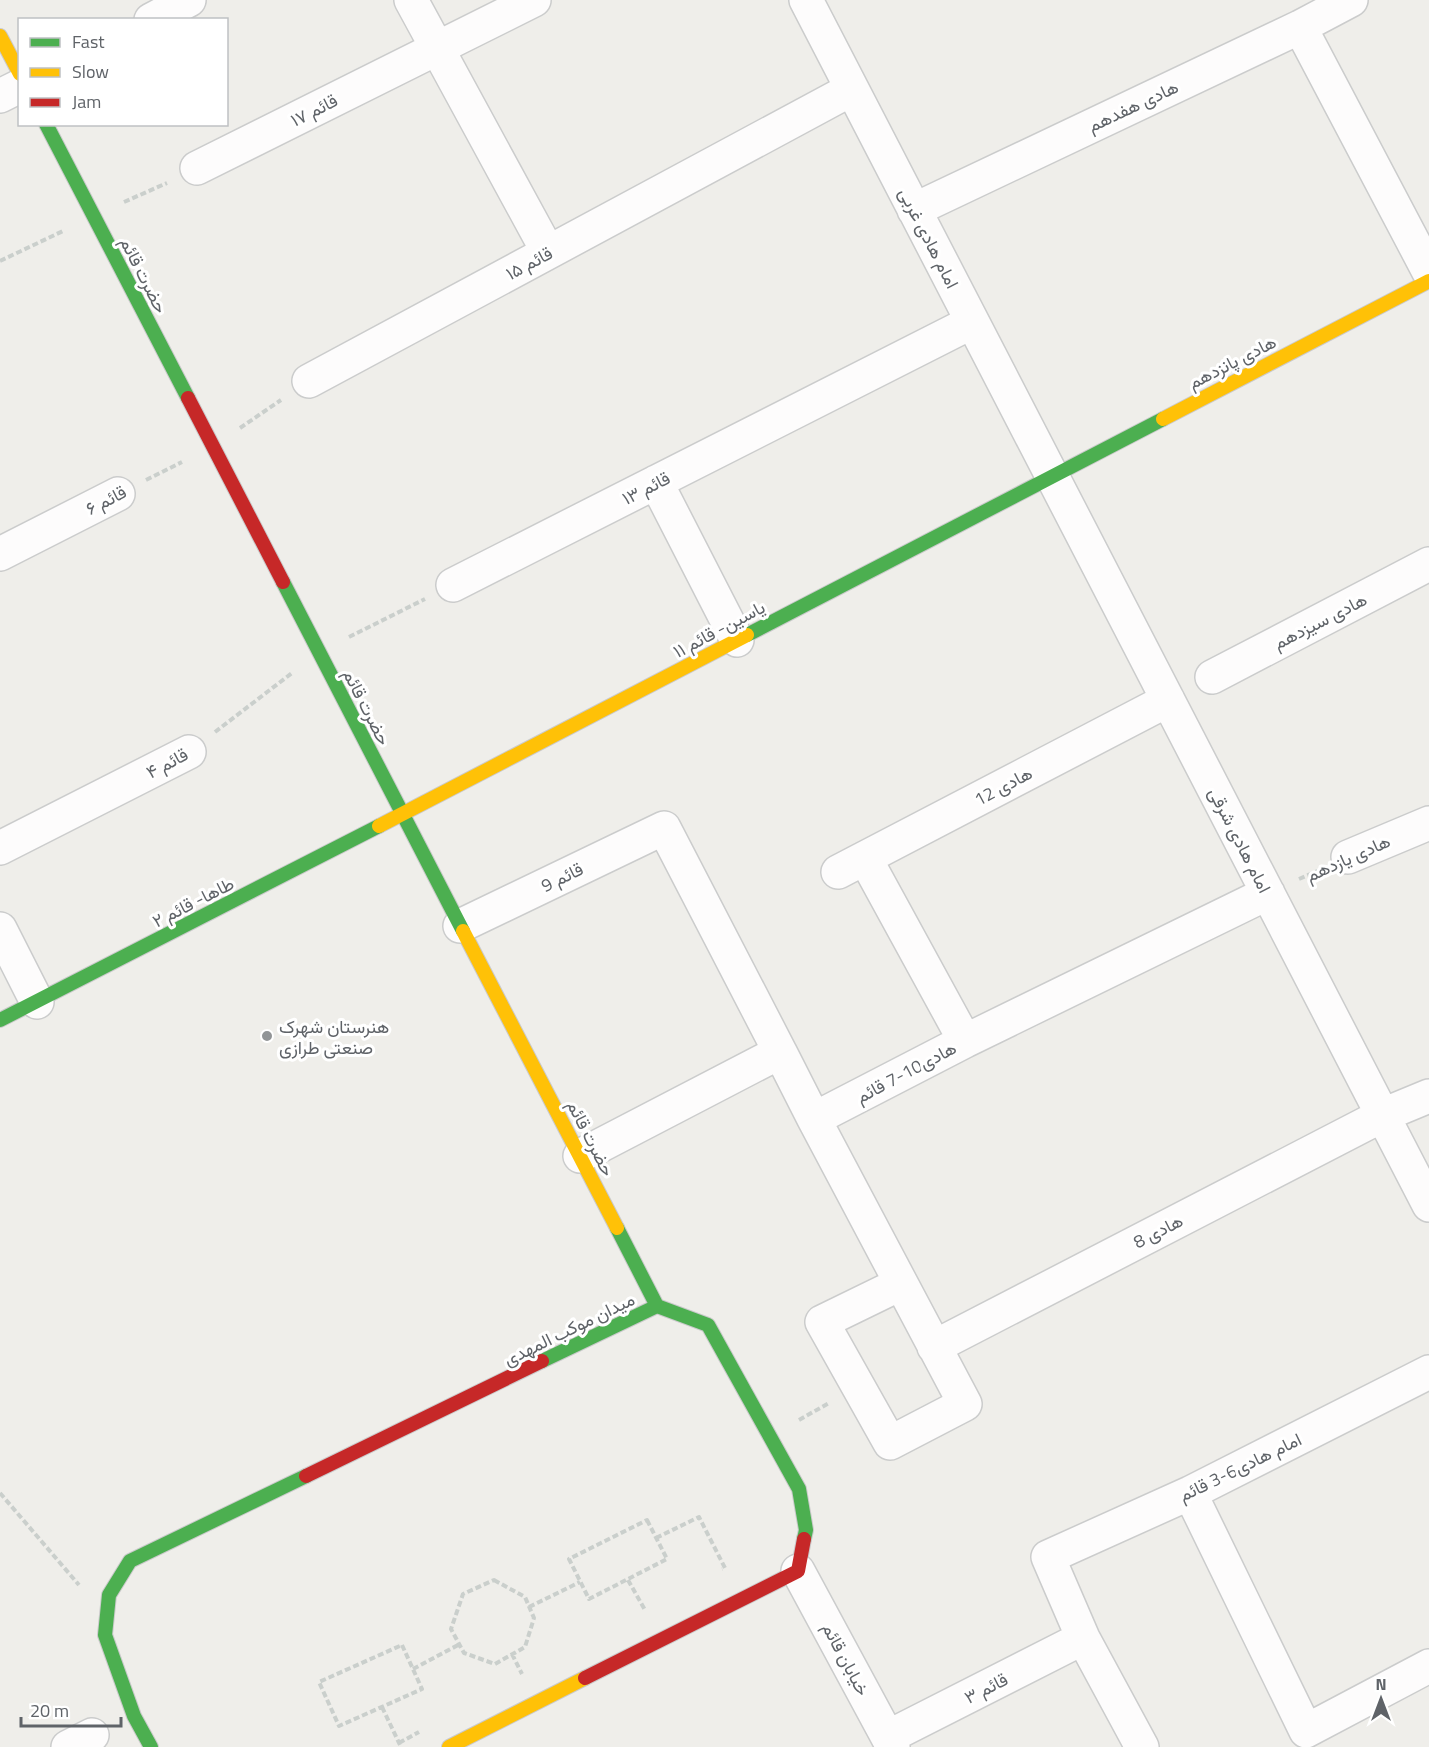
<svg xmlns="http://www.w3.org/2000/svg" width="1429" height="1747" font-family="'Titillium Web',Vazirmatn,sans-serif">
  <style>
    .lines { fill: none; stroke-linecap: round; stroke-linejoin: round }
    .street-casing { stroke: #cbcccc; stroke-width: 36 }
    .fast-casing { stroke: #cacacb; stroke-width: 16 }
    .slow-casing { stroke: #cacacb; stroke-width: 16 }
    .jam-casing { stroke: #cacacb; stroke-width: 16 }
    .path { stroke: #cacfcc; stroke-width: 4; stroke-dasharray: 6 3; stroke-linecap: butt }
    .street { stroke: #fdfcfc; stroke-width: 33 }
    .fast { stroke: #4caf50; stroke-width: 14 }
    .slow { stroke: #ffc107; stroke-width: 14 }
    .jam { stroke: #c62828; stroke-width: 14 }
    .poi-dot { fill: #919496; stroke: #fff; stroke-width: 2 }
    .labels { text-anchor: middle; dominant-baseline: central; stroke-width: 6; stroke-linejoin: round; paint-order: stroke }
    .street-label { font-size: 18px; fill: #5f6368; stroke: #fff }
    .poi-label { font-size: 18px; fill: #5f6368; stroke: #fff; text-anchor: start }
  </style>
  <rect width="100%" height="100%" fill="#efeeea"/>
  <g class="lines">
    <defs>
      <path id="street" d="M411 0 548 252
        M806 0 1429 1205
        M151 20 189 0
        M1300 27 1429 272
        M0 96 20 86
        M197 168 534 0
        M914 210 1300 27 1351 0
        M309 381 852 89
        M656 482 737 640
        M0 554 118 494
        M453 585 972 322
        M1212 677 1429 564
        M0 848 189 752
        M1348 857 1429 823
        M865 858 965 1041
        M838 872 1168 700
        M460 926 664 828 780 1052
        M0 929 37 1002
        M814 1119 965 1404 890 1443 822 1322 900 1284
        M580 1156 780 1052 814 1119 965 1041 1268 893
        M934 1347 1383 1115 1429 1096
        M1190 1493 1306 1731 1429 1666
        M798 1571 893 1747
        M888 1737 1083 1638
        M68 1747 92 1735
        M1142 1747 1083 1638 1048 1557 1190 1493 1429 1372"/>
      <path id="fast" d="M46 124 188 398
        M283 582 463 931
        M747 635 1163 419
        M0 1020 379 826
        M617 1228 657 1306
        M542 1361 657 1306 708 1325 799 1489 806 1530 804 1539
        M151 1747 134 1716 105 1635 109 1595 130 1561 306 1476"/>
      <path id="slow" d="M0 36 20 74
        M1163 419 1429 281
        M379 826 747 635
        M463 931 617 1228
        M449 1747 585 1678"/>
      <path id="jam" d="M188 398 283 582
        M306 1476 542 1361
        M585 1678 798 1571 804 1539"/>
    </defs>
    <use href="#street" class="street-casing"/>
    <use href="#fast" class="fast-casing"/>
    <use href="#slow" class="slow-casing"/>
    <use href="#jam" class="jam-casing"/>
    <path class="path" d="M124 202 167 183
      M0 261 63 231
      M240 428 281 400
      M146 480 182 462
      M349 637 425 599
      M215 732 292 673
      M1299 879 1320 870
      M799 1420 829 1403
      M0 1493 79 1585
      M647 1520 667 1559 589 1599 569 1559Z
      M656 1538 699 1517 725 1568 722 1569
      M494 1580 525 1597 534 1618 525 1647 495 1664 464 1653 451 1629 463 1594Z
      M628 1580 645 1610
      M529 1607 580 1582
      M402 1645 422 1689 339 1726 319 1682Z
      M512 1654 522 1674
      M413 1669 460 1644
      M382 1707 401 1747
      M399 1743 419 1732"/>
    <use href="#street" class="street"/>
    <use href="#fast" class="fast"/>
    <use href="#slow" class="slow"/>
    <use href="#jam" class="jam"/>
  </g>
  <circle class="poi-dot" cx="267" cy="1036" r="6"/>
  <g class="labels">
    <g class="street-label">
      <text transform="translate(1133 106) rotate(-25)">هادی هفدهم</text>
      <text transform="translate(314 110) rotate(-27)">قائم ۱۷</text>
      <text transform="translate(929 238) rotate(63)">امام هادی غربی</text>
      <text transform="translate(529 263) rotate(-28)">قائم ۱۵</text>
      <text transform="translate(144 275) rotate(63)">حضرت قائم</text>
      <text transform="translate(1232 362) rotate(-27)">هادی پانزدهم</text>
      <text transform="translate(646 488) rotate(-27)">قائم ۱۳</text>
      <text transform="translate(106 500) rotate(-27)">قائم ۶</text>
      <text transform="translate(1320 621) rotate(-27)">هادی سیزدهم</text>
      <text transform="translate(719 629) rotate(-28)">یاسین- قائم ۱۱</text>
      <text transform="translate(367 707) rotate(63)">حضرت قائم</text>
      <text transform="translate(167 763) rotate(-28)">قائم ۴</text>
      <text transform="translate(1003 786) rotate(-28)">12 هادی</text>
      <text transform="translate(1240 840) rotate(63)">امام هادی شرقی</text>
      <text transform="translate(1348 858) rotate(-24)">هادی یازدهم</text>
      <text transform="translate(562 877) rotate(-26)">قائم 9</text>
      <text transform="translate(193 902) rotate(-27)">طاها- قائم ۲</text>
      <text transform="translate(906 1072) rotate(-28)">هادی10-7 قائم</text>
      <text transform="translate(591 1138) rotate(63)">حضرت قائم</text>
      <text transform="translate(1158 1231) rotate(-27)">هادی 8</text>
      <text transform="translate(569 1329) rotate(-26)">میدان موکب المهدی</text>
      <text transform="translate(1240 1467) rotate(-26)">امام هادی6-3 قائم</text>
      <text transform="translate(846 1659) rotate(62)">خیابان قائم</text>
      <text transform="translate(986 1688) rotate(-27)">قائم ۳</text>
    </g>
    <g class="poi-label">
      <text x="279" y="1026">هنرستان شهرک<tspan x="279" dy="21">صنعتی طرازی</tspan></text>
    </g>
  </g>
  <rect x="18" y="18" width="210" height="108" fill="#ffffff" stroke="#bfc1c3" stroke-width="1.5"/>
  <rect x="30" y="38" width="30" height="9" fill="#4caf50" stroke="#bfc1c3" stroke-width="1.5"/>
  <text x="72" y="48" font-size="18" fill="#5f6368">Fast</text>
  <rect x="30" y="68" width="30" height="9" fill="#ffc107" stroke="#bfc1c3" stroke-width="1.5"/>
  <text x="72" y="78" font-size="18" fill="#5f6368">Slow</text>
  <rect x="30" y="98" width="30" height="9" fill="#c62828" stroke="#bfc1c3" stroke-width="1.5"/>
  <text x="72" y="108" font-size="18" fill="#5f6368">Jam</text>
  <g transform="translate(1381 1699)" stroke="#ffffff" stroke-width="4.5" paint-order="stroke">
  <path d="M0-4.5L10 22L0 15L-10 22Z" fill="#5f6368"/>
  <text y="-9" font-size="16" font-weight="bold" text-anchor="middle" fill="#5f6368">N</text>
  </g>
  <path d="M21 1717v9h100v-9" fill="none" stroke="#5f6368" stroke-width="3"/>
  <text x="30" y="1717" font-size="18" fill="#5f6368" stroke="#ffffff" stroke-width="4.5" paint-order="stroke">20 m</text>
</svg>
